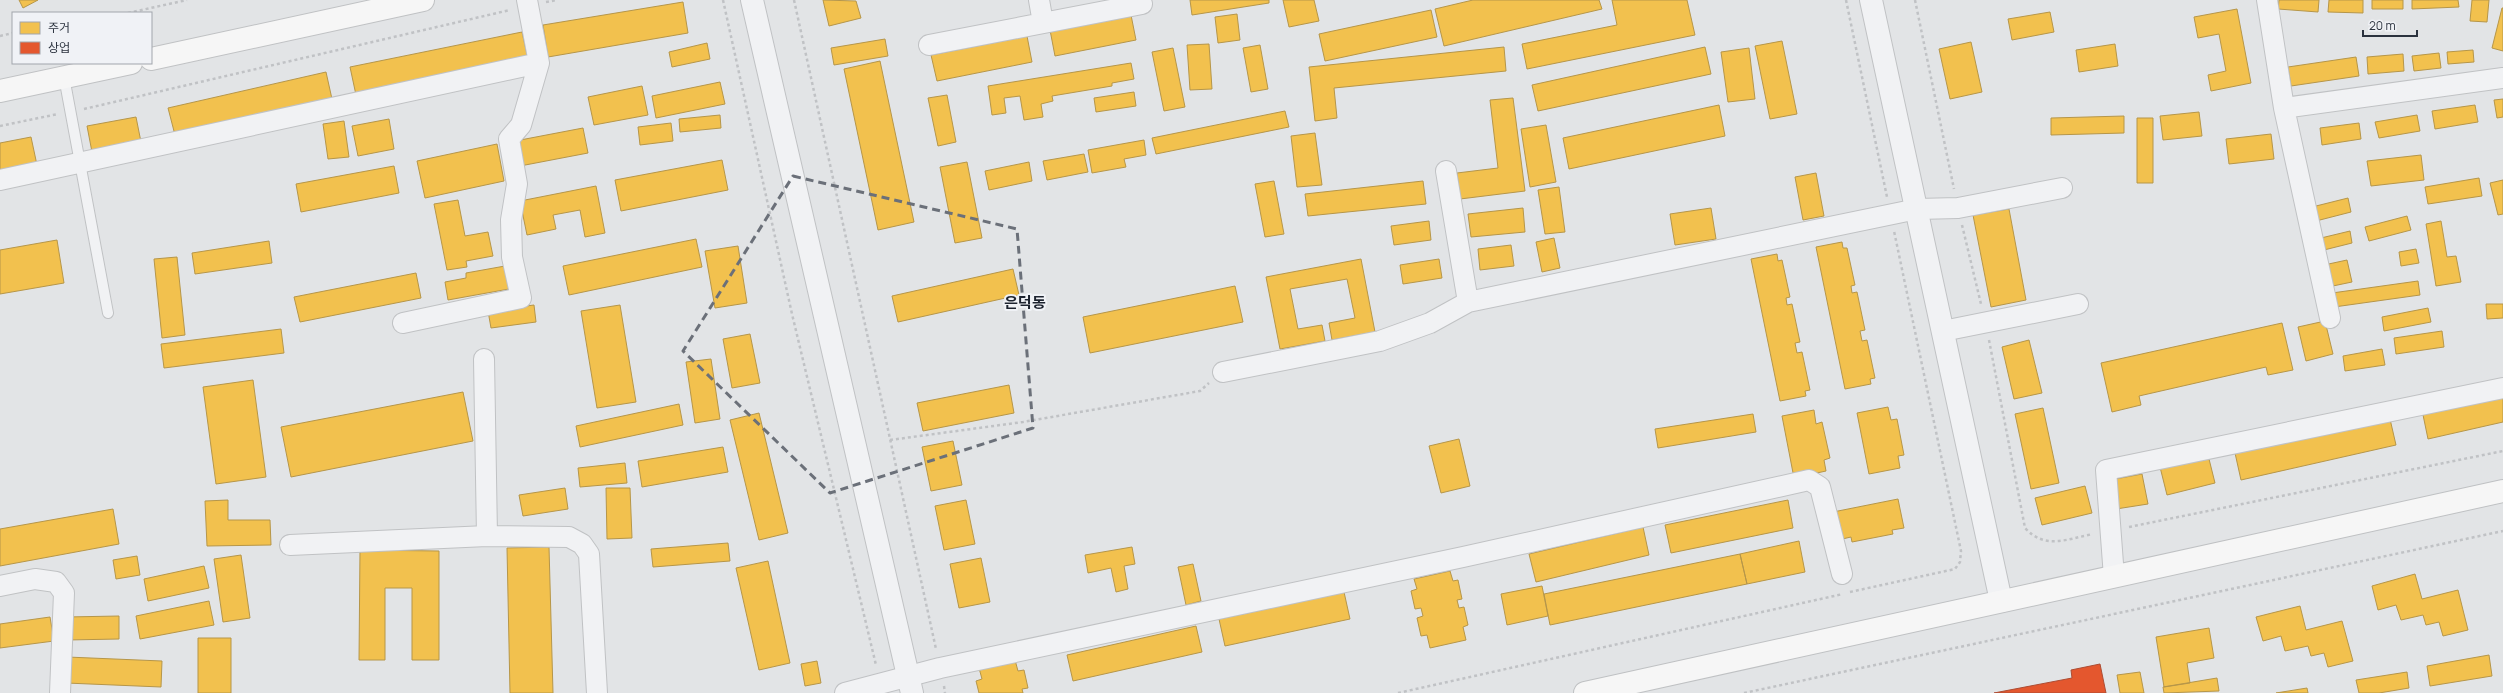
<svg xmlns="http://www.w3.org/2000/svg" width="2503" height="693" font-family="Manrope,'Noto Sans KR',sans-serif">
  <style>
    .homes { fill: #f2c14e; stroke: #b69649 }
    .shops { fill: #e4572e; stroke: #ac4c33 }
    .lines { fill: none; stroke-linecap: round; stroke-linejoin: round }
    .service-casing { stroke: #c0c2c4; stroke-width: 12 }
    .minor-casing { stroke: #c0c2c4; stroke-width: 22 }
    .tertiary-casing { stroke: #c0c2c4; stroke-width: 24 }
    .secondary-casing { stroke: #c0c2c4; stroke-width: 24 }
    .primary-casing { stroke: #bfc1c3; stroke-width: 24 }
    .path { stroke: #c0c2c5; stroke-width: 2.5; stroke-dasharray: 3 3; stroke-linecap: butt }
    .service { stroke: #f1f2f4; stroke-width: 10 }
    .minor { stroke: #f1f2f4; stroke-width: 20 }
    .tertiary { stroke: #f1f2f4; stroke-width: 22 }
    .secondary { stroke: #f6f6f6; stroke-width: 22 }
    .primary { stroke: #f6f6f6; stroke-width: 22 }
    .marked { fill: none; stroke: #6b7079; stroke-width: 3; stroke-dasharray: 8 5; stroke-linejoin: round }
    .labels { text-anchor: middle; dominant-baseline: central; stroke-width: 4; stroke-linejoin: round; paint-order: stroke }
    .quarter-label { font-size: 15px; font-weight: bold; fill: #1d232f; stroke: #f0f2f6 }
  </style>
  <rect width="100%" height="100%" fill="#e2e4e6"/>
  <path class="homes" d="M19 0H38L23 8Z
    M823 0 856 1 861 18 829 26Z
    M1190 0H1269V3L1192 15Z
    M1283 0H1314L1319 21 1289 27Z
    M1473 0H1599L1602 9 1444 46 1435 9Z
    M1612 0H1687L1695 35 1527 69 1522 44 1617 25Z
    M2279 0H2319L2318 12 2278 9Z
    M2329 0H2363V13L2328 12Z
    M2372 0H2403V9H2372Z
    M2412 0H2458L2459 7 2412 9Z
    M2472 0H2489L2487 22 2470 21Z
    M683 2 688 33 548 57 543 25Z
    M2502 8H2503V51L2492 48Z
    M2237 9 2251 83 2211 91 2208 75 2226 71 2219 34 2198 38 2194 17Z
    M1431 10 1437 37 1325 61 1319 34Z
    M2050 12 2054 32 2012 40 2008 19Z
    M1237 14 1240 40 1218 43 1215 17Z
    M1131 15 1136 40 1055 56 1050 30Z
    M522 32 528 59 356 95 350 67Z
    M1027 36 1032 62 937 81 931 55Z
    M885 39 888 56 834 65 831 48Z
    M1782 41 1797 114 1770 119 1755 46Z
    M1971 42 1982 92 1950 99 1939 49Z
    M707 43 710 59 672 67 669 52Z
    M1209 44 1212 89 1190 90 1187 45Z
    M2115 44 2118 66 2079 72 2076 50Z
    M1260 45 1268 89 1251 92 1243 48Z
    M1504 47 1506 71 1334 88 1337 118 1315 121 1309 67Z
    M1705 47 1711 74 1538 111 1532 85Z
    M1173 48 1185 107 1164 111 1152 52Z
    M1749 48 1755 99 1728 102 1721 52Z
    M2473 50 2474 62 2448 64 2447 52Z
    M2439 53 2441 68 2414 71 2412 56Z
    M2403 54 2404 71 2368 74 2367 57Z
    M2356 57 2359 76 2291 86 2288 67Z
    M880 61 914 222 878 230 844 69Z
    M1131 63 1134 79 1112 83V86L1052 96 1053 101 1041 104 1043 117 1024 120 1020 96 1004 98 1006 113 992 115 988 86Z
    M326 72 332 99 175 135 168 108Z
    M720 82 725 104 656 118 652 96Z
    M642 86 648 115 594 125 588 97Z
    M1134 92 1136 106 1096 112 1094 98Z
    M947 95 956 142 938 146 928 98Z
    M1513 98 1525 191 1460 199 1457 173 1498 168 1490 100Z
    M2503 99V117L2497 118 2494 100Z
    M1719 105 1725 136 1569 169 1563 138Z
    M2475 105 2478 122 2435 129 2432 111Z
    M1285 111 1289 127 1156 154 1152 138Z
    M2199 112 2202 136 2163 140 2160 116Z
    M720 115 721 128 680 132 679 119Z
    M2417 115 2420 131 2379 138 2375 122Z
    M2124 116V133L2051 135V118Z
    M136 117 141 142 92 152 87 126Z
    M2137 118H2153V183H2137Z
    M389 119 394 149 358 156 352 126Z
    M344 121 349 157 328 159 323 124Z
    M671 123 673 141 640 145 638 127Z
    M2359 123 2361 139 2322 145 2320 128Z
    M1546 125 1556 182 1530 187 1521 129Z
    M583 128 588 153 520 166 515 141Z
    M1315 133 1322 185 1297 187 1291 136Z
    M2271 134 2274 159 2229 164 2226 139Z
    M31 137 37 165 0 173V143Z
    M1144 140 1146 155 1124 159 1126 167 1092 173 1088 150Z
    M497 144 504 181 425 198 417 161Z
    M1084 154 1088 172 1047 180 1043 161Z
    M2421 155 2424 180 2371 186 2367 161Z
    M722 160 728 190 621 211 615 180Z
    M967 162 982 238 955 243 940 167Z
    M1029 162 1032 181 989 190 985 171Z
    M394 166 399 193 301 212 296 184Z
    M1816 173 1824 216 1803 220 1795 177Z
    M2479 178 2482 196 2428 204 2425 187Z
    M2503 180V214L2498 215 2490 183Z
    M1274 181 1284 234 1265 237 1255 184Z
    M1423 181 1426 204 1308 216 1305 194Z
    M596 186 605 233 585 237 580 210 553 215 556 229 527 235 520 201Z
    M1559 187 1565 232 1545 234 1538 190Z
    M2348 198 2351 212 2316 221 2312 207Z
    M458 200 465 236 488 232 493 256 466 261 467 267 447 270 434 204Z
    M1523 208 1525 232 1471 237 1468 214Z
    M1711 208 1716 239 1675 245 1670 214Z
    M2009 209 2026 300 1991 307 1973 215Z
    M2407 216 2411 230 2369 241 2365 227Z
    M1429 221 1431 240 1394 245 1391 226Z
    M2441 221 2447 257 2456 256 2461 282 2436 286 2426 224Z
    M2350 231 2352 243 2324 250 2321 238Z
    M1554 238 1560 268 1542 272 1536 242Z
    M696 239 702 267 569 295 563 266Z
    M57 240 64 283 0 294V250Z
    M269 241 272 263 195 274 192 253Z
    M1842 242 1843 248H1847L1855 285 1851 286 1852 293 1857 292 1865 330 1860 331 1862 341 1867 340 1875 378 1870 379 1871 384 1845 389 1816 247Z
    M1511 245 1514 266 1480 270 1478 249Z
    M738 246 747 303 715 308 705 251Z
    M2416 249 2419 263 2401 266 2399 252Z
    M1777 254 1778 261 1782 260 1790 297 1786 298 1787 305 1792 304 1800 342 1795 343 1797 353 1802 352 1810 390 1805 391 1806 396 1780 401 1751 259Z
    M177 257 185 335 162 338 154 259Z
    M1361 259 1375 332 1332 340 1329 323 1355 318 1347 279 1290 289 1298 329 1322 325 1325 341 1280 349 1266 277Z
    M1439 259 1442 278 1403 284 1400 265Z
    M2347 260 2352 282 2328 287 2324 265Z
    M505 266 509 289 448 300 445 282 466 278V273Z
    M1013 269 1019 295 898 322 892 296Z
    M416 273 421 298 300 322 294 297Z
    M2418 281 2420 295 2334 307 2332 293Z
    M1235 286 1243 322 1090 353 1083 317Z
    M2486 304H2503V318L2487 319Z
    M534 305 536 322 491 328 488 311Z
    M620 305 636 402 597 408 581 311Z
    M2428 308 2431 322 2384 331 2382 317Z
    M2325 321 2333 354 2306 361 2298 327Z
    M2282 323 2293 370 2268 375 2266 367 2139 396 2141 405 2112 412 2101 363Z
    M281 329 284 353 164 368 161 344Z
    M2442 331 2444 347 2396 354 2394 338Z
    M750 334 760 383 732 388 723 339Z
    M2029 340 2042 393 2014 399 2002 347Z
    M2382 349 2385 365 2345 371 2343 356Z
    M711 359 720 419 695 423 686 362Z
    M253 380 266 477 216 484 203 387Z
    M1009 385 1014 413 923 431 917 403Z
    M463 392 473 441 291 477 281 427Z
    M2503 393V422L2428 439 2422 410Z
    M679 404 683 425 580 447 576 426Z
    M1888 407 1891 420 1897 419 1904 455 1898 456 1900 468 1869 474 1857 413Z
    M2043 408 2059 483 2031 489 2015 414Z
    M1814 410 1816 424 1822 422 1830 458 1824 460 1826 471 1794 478 1782 416Z
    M759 413 788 533 759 540 730 420Z
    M1753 414 1756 432 1658 448 1655 429Z
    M2390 419 2396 445 2241 480 2235 453Z
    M1459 439 1470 486 1441 493 1429 446Z
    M953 441 962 485 931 491 922 447Z
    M723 447 728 472 642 487 638 461Z
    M2208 455 2215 483 2167 495 2160 467Z
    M625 463 627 483 580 487 578 468Z
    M2142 474 2148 504 2116 509 2110 480Z
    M2085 486 2092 513 2042 525 2035 498Z
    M565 488 568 509 523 516 519 495Z
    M606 488H630L632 538 607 539Z
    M1898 499 1904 528 1892 530 1893 534 1852 542 1851 537 1838 540 1833 512Z
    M228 500V520H270L271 545 207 546 205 501Z
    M966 500 975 544 944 550 935 506Z
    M1788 500 1793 528 1671 553 1665 525Z
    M113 509 119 544 0 566V529Z
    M1643 527 1649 555 1536 582 1529 554Z
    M1799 541 1805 572 1747 584 1740 554Z
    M728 543 730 561 653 567 651 549Z
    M549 547 553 693H510L507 548Z
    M1132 547 1135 564 1124 566 1128 589 1116 592 1111 568 1088 573 1085 555Z
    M360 550 439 551V660H412V588H385V660H359Z
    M1740 554 1747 584 1550 625 1544 594Z
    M241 555 250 618 223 622 214 559Z
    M137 556 140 575 116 579 113 560Z
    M981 558 990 602 959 608 950 564Z
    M768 561 790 663 759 670 736 568Z
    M1193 564 1201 601 1186 605 1178 567Z
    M204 566 209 588 148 601 144 579Z
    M1450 571 1453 581 1458 580 1462 599 1457 600 1459 608 1464 607 1468 625 1463 627 1466 640 1430 648 1427 635 1421 636 1417 618 1423 616 1421 608 1415 609 1411 591 1417 589 1414 579Z
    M2415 574 2422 599 2458 590 2468 630 2443 636 2439 622 2426 625 2423 615 2401 620 2396 605 2378 610 2372 586Z
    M1542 586 1548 616 1507 625 1501 594Z
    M1344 592 1350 619 1225 646 1219 619Z
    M209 601 214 625 140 639 136 616Z
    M2300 606 2306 630 2342 621 2353 661 2328 667 2324 653 2311 656 2308 646 2285 651 2281 636 2263 641 2256 617Z
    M119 616V639L67 640 66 617Z
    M50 617 54 641 0 648V624Z
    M1196 626 1202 652 1073 681 1067 655Z
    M2209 628 2214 658 2187 663 2190 683 2164 687 2156 637Z
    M198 638H231V693H198Z
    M2489 655 2492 676 2430 686 2427 666Z
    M67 657 162 661 161 687 66 683Z
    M1015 660 1018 671 1024 670 1028 688 1022 689 1023 693H979L976 681 982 679 979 668Z
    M817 661 821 683 805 686 801 664Z
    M2140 672 2144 693H2120L2117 675Z
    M2407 672 2409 688 2379 693H2359L2356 680Z
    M2217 678 2219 691 2164 693 2163 687Z
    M2307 688 2308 693H2276Z"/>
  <path class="shops" d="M2100 664 2106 693H1994L2072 678 2071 670Z"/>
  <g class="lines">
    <defs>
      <path id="service" d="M64 77 108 313"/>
      <path id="minor" d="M1039 0 1043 23
        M2267 0 2284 108
        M929 45 1142 4
        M1446 171 1468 302
        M0 180 539 63
        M2330 318 2284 108 2503 78
        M403 323 521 298 512 257 511 220 517 184 509 139 521 125 539 63 527 0
        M1943 331 2078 304
        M484 359 487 536
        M1223 372 1380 341 1430 323 1468 302 1917 209 1958 208 2062 188
        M290 545 487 536 569 537 582 544 589 554 597 693
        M2114 577 2106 470 2503 388
        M0 586 35 579 56 582 64 593 60 693
        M845 693 940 668 1463 557 1809 480 1820 487 1842 574"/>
      <path id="tertiary" d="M752 0 912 693
        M1871 0 2001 601"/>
      <path id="secondary" d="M151 59 423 0
        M0 91 131 63"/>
      <path id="primary" d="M1585 693 2503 491"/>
    </defs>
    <use href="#service" class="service-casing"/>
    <use href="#minor" class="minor-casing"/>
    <use href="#tertiary" class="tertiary-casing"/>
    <use href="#secondary" class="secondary-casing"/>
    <use href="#primary" class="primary-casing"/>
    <path class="path" d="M723 0 792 314 876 665
      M794 0 936 649
      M1846 0 1887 197
      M1915 0 1954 189
      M546 2 557 0
      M128 13 187 0
      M0 36 13 33
      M84 109 510 10
      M0 126 58 114
      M1962 225 1981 304
      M1989 340 2025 528C2045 550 2067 539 2093 534
      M890 440 1023 422 1200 391 1209 383
      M2129 527 2503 451
      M1850 592 1955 569 1960 562 1961 551 1894 231
      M944 686 945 693
      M1398 693 1843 594
      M1744 693 2503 531"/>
    <use href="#service" class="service"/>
    <use href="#minor" class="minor"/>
    <use href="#tertiary" class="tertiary"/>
    <use href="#secondary" class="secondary"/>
    <use href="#primary" class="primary"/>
  </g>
  <path class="marked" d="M793 176 1017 229 1033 428 830 493 683 351Z"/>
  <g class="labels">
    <g class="quarter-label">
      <text x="1025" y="302">은덕동</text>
    </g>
  </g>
  <rect x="12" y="12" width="140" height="52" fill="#f0f2f6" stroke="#a1a5ac"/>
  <rect x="20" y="22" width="20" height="12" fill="#f2c14e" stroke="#a1a5ac"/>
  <text x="48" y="32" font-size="12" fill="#2b323e">주거</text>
  <rect x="20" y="42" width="20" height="12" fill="#e4572e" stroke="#a1a5ac"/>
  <text x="48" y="52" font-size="12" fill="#2b323e">상업</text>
  <path d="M2363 30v6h54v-6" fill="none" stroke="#2b323e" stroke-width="2"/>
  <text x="2369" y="30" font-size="12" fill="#2b323e" stroke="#f0f2f6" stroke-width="3" paint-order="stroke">20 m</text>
</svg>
